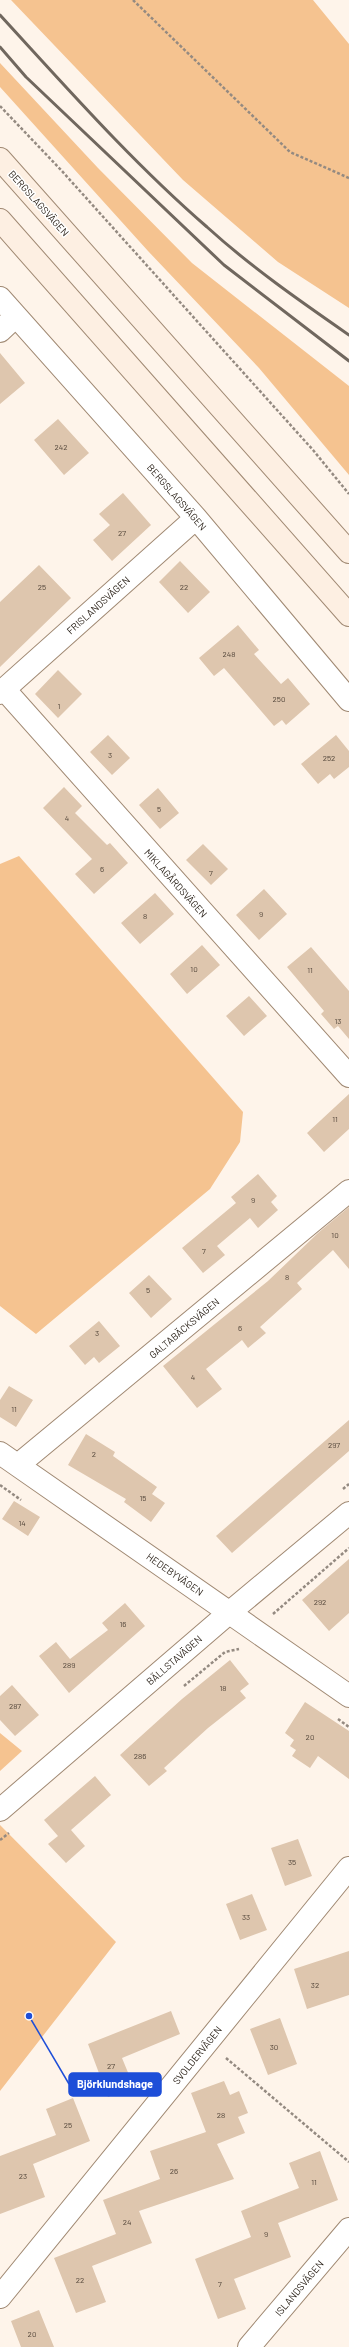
<svg xmlns="http://www.w3.org/2000/svg" width="349" height="2347" font-family="Barlow,sans-serif">
  <style>
    .green { fill: #f5c390 }
    .building { fill: #dec6ae }
    .lines { fill: none; stroke-linecap: round; stroke-linejoin: round }
    .minor-casing { stroke: #a08973; stroke-width: 24 }
    .tertiary-casing { stroke: #a08973; stroke-width: 24 }
    .secondary-casing { stroke: #a08973; stroke-width: 24 }
    .path { stroke: #948a81; stroke-width: 2.5; stroke-dasharray: 3 2; stroke-linecap: butt }
    .minor { stroke: #fff; stroke-width: 22 }
    .tertiary { stroke: #fff; stroke-width: 22 }
    .secondary { stroke: #fdefe2; stroke-width: 22 }
    .rail { stroke: #70675e; stroke-width: 3 }
    .labels { text-anchor: middle; dominant-baseline: central; stroke-width: 3; stroke-linejoin: round; paint-order: stroke }
    .number-label { font-size: 8px; fill: #53463a }
    .street-label { font-size: 10px; fill: #251c13; stroke: #fff }
    .leader { fill: none; stroke: #1d4ed8; stroke-width: 1.5 }
    .callout-dot { fill: #1d4ed8; stroke: #fff; stroke-width: 1.5 }
    .callout { fill: #1d4ed8; stroke: #1d4ed8; stroke-width: 1.5 }
    .callout-label { font-size: 11px; text-anchor: middle; font-weight: bold; fill: #fff }
  </style>
  <rect width="100%" height="100%" fill="#fef4ea"/>
  <path class="green" d="M11 0H313L349 44V308L278 262 183 180Z
    M0 63 98 168 192 263 349 386V475L259 368 148 251 0 87Z
    M19 856 243 1112 240 1142 210 1189 36 1334 0 1306V864Z
    M0 1733 22 1751 0 1771Z
    M0 1825 116 1942 0 2091Z"/>
  <path class="building" d="M0 353 25 383 0 404Z
    M58 419 89 453 64 475 34 440Z
    M123 493 151 525 112 561 93 540 110 525 99 514Z
    M180 561 210 592 188 613 159 582Z
    M39 565 71 598 0 667V602Z
    M238 625 259 650 254 654 281 684 288 678 310 704 286 725 282 720 274 726 224 668 214 676 199 658Z
    M58 670 82 694 58 718 35 694Z
    M108 735 130 758 112 775 90 752Z
    M336 735 349 751V767L334 779 330 774 318 784 301 764Z
    M64 787 82 806 75 813 107 845 110 843 128 863 94 894 75 874 92 859 43 808Z
    M158 788 179 813 160 829 139 805Z
    M203 844 228 869 211 885 186 860Z
    M264 889 287 914 259 940 236 915Z
    M155 893 174 914 140 944 121 923Z
    M202 945 220 965 187 994 170 974Z
    M311 947 349 991V1039L338 1026 334 1029 321 1014 324 1011 287 967Z
    M249 996 267 1016 244 1036 226 1016Z
    M349 1094V1129L324 1152 307 1133Z
    M258 1174 277 1196 271 1202 278 1210 258 1228 250 1218 217 1246 225 1255 203 1273 182 1248 236 1203 231 1197Z
    M349 1207V1269L333 1250 297 1283 302 1289 260 1327 266 1333 248 1348 242 1340 206 1369 222 1389 197 1408 163 1366 268 1281 318 1233Z
    M149 1275 172 1299 151 1318 129 1293Z
    M99 1321 120 1346 99 1363 94 1357 85 1365 69 1346Z
    M9 1386 33 1400 16 1427 0 1417V1400Z
    M349 1420V1451L232 1553 216 1536Z
    M86 1434 115 1452 113 1456 157 1487 152 1494 165 1503 151 1522 124 1502 126 1499 68 1465Z
    M14 1501 40 1517 28 1536 2 1519Z
    M349 1559V1613L329 1631 302 1600Z
    M125 1603 145 1626 69 1693 39 1656 56 1642 70 1659 108 1630 102 1623Z
    M230 1660 249 1684 240 1691 246 1698 208 1728 164 1768 167 1771 149 1786 120 1755 182 1699Z
    M12 1685 39 1715 15 1736 0 1720V1696Z
    M305 1702 349 1731V1779L318 1756 310 1768 292 1756 296 1750 290 1746 294 1740 285 1733Z
    M95 1776 111 1795 71 1830 85 1846 66 1863 48 1844 58 1836 44 1820Z
    M298 1839 312 1876 285 1886 271 1848Z
    M252 1894 267 1930 240 1940 226 1904Z
    M349 1951V1995L307 2009 294 1969Z
    M171 2011 180 2034 122 2058 134 2087 108 2097 88 2044Z
    M280 2018 297 2064 268 2075 250 2029Z
    M224 2081 230 2095 239 2091 248 2113 238 2117 245 2133 217 2144 234 2179 139 2211 152 2243 92 2266 106 2302 76 2313 54 2258 116 2234 103 2200 160 2179 150 2151 206 2132 191 2093Z
    M73 2098 90 2141 33 2164 45 2197 0 2214V2156L56 2135 46 2109Z
    M320 2151 338 2200 278 2223 291 2257 234 2279 246 2309 218 2319 195 2259 251 2237 241 2211 299 2188 289 2163Z
    M39 2310 54 2347H21L11 2321Z"/>
  <g class="lines">
    <defs>
      <path id="minor" d="M0 298 196 518 349 700
        M0 331 16 316
        M4 689 349 1076
        M0 693 196 518
        M0 1453 349 1696
        M18 1465 349 1191
        M0 2297 349 1868
        M249 2347 349 2229"/>
      <path id="tertiary" d="M0 1810 230 1612 349 1513"/>
      <path id="secondary" d="M0 159 349 552
        M0 220 349 615"/>
    </defs>
    <use href="#minor" class="minor-casing"/>
    <use href="#tertiary" class="tertiary-casing"/>
    <use href="#secondary" class="secondary-casing"/>
    <path class="path" d="M133 0 290 152 349 178
      M0 106 61 170 313 450 349 494
      M0 1485 21 1500
      M343 1489 349 1484
      M273 1614 349 1548
      M184 1686 225 1652 239 1649
      M338 1719 349 1727
      M0 1840 9 1833
      M226 2058 349 2162"/>
    <use href="#minor" class="minor"/>
    <use href="#tertiary" class="tertiary"/>
    <use href="#secondary" class="secondary"/>
    <path class="rail" d="M0 15C67 88 132 162 207 227 251 267 300 301 349 335
      M0 47 26 77 224 265 349 361"/>
  </g>
  <g class="labels">
    <g class="number-label">
      <text x="61" y="447">242</text>
      <text x="122" y="533">27</text>
      <text x="42" y="587">25</text>
      <text x="184" y="587">22</text>
      <text x="229" y="654">248</text>
      <text x="279" y="699">250</text>
      <text x="59" y="706">1</text>
      <text x="110" y="755">3</text>
      <text x="329" y="758">252</text>
      <text x="159" y="809">5</text>
      <text x="67" y="818">4</text>
      <text x="102" y="869">6</text>
      <text x="211" y="873">7</text>
      <text x="261" y="914">9</text>
      <text x="145" y="916">8</text>
      <text x="194" y="969">10</text>
      <text x="310" y="970">11</text>
      <text x="338" y="1021">13</text>
      <text x="335" y="1119">11</text>
      <text x="253" y="1200">9</text>
      <text x="335" y="1235">10</text>
      <text x="204" y="1251">7</text>
      <text x="287" y="1277">8</text>
      <text x="148" y="1290">5</text>
      <text x="240" y="1328">6</text>
      <text x="97" y="1333">3</text>
      <text x="193" y="1377">4</text>
      <text x="14" y="1409">11</text>
      <text x="334" y="1445">297</text>
      <text x="94" y="1454">2</text>
      <text x="143" y="1498">15</text>
      <text x="22" y="1523">14</text>
      <text x="320" y="1602">292</text>
      <text x="123" y="1624">16</text>
      <text x="69" y="1665">289</text>
      <text x="223" y="1688">18</text>
      <text x="15" y="1706">287</text>
      <text x="310" y="1737">20</text>
      <text x="140" y="1756">286</text>
      <text x="292" y="1862">35</text>
      <text x="246" y="1917">33</text>
      <text x="315" y="1985">32</text>
      <text x="274" y="2047">30</text>
      <text x="111" y="2066">27</text>
      <text x="221" y="2115">28</text>
      <text x="68" y="2125">25</text>
      <text x="174" y="2171">26</text>
      <text x="23" y="2176">23</text>
      <text x="314" y="2182">11</text>
      <text x="127" y="2222">24</text>
      <text x="266" y="2234">9</text>
      <text x="80" y="2280">22</text>
      <text x="220" y="2284">7</text>
      <text x="32" y="2334">20</text>
    </g>
    <g class="street-label">
      <text transform="translate(39 203) rotate(48)">BERGSLAGSVÄGEN</text>
      <text transform="translate(177 497) rotate(49)">BERGSLAGSVÄGEN</text>
      <text transform="translate(98 605) rotate(-42)">FRISLANDSVÄGEN</text>
      <text transform="translate(176 883) rotate(48)">MIKLAGÅRDSVÄGEN</text>
      <text transform="translate(184 1328) rotate(-40)">GALTABÄCKSVÄGEN</text>
      <text transform="translate(175 1574) rotate(35)">HEDEBYVÄGEN</text>
      <text transform="translate(174 1660) rotate(-41)">BÄLLSTAVÄGEN</text>
      <text transform="translate(197 2055) rotate(-51)">SVOLDERVÄGEN</text>
      <text transform="translate(299 2288) rotate(-50)">ISLANDSVÄGEN</text>
    </g>
  </g>
  <path class="leader" d="M29 2016L69 2084"/>
  <circle class="callout-dot" cx="29" cy="2016" r="4"/>
  <rect class="callout" x="69" y="2073" width="92" height="23" rx="4"/>
  <g class="callout-label">
    <text x="115" y="2088">Björklundshage</text>
  </g>
</svg>
